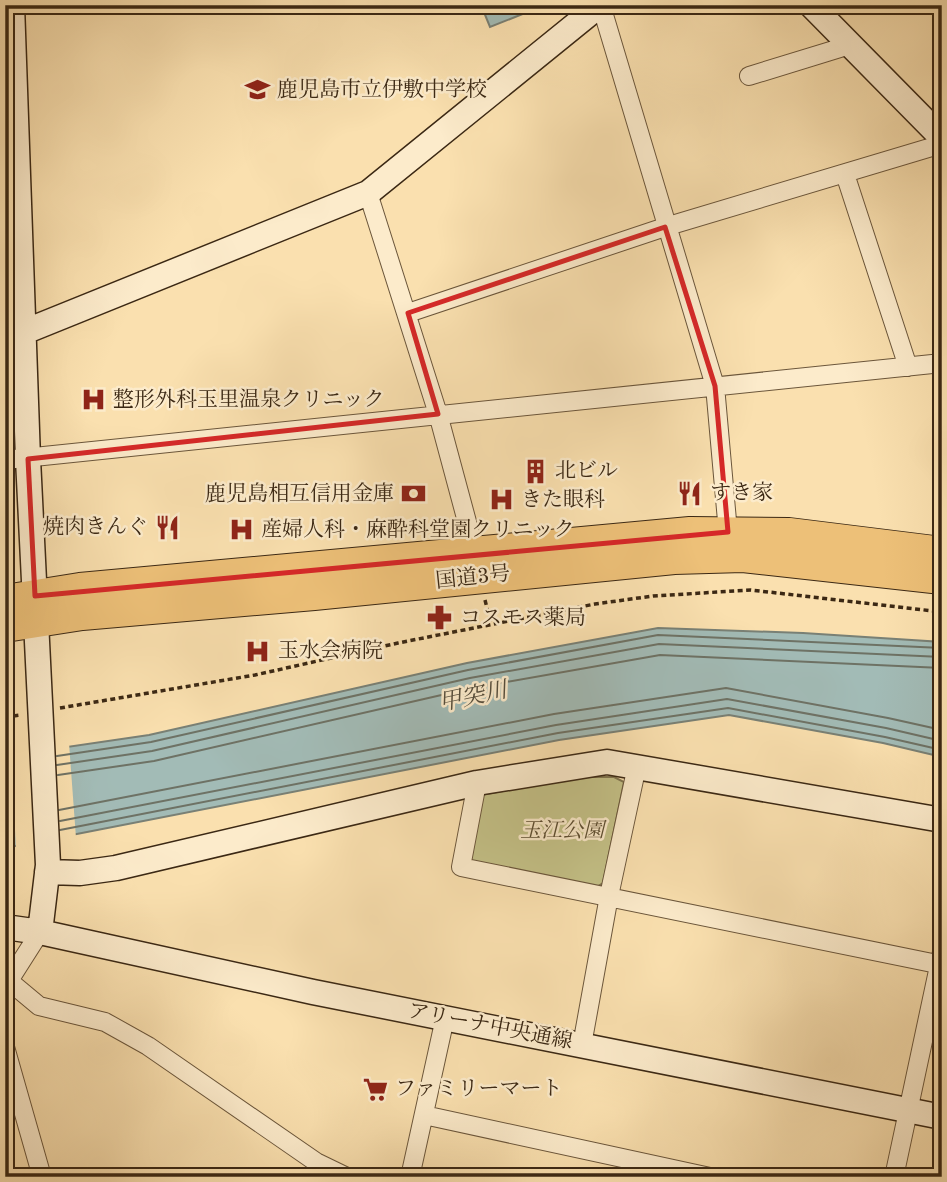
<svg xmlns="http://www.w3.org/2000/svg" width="947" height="1182" font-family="'Old Standard TT','Noto Serif JP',serif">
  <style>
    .green { fill: #c4c187; stroke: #80744e; stroke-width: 2 }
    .water { fill: #a2bbb6; stroke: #798075; stroke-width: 2 }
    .pier { fill: #fae0af }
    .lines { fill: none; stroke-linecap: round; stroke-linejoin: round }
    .shore { stroke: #6e7265; stroke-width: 2 }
    .street-casing { stroke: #6b563b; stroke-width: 20 }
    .secondary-casing { stroke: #3b2814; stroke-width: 27 }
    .highway-casing { stroke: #3b2814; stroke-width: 34 }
    .path { stroke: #3b2814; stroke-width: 3.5; stroke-dasharray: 5 3.5; stroke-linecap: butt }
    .street { stroke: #fcebcb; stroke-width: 18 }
    .secondary { stroke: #fcebcb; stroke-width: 24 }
    .highway { stroke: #edc078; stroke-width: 32 }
    .marked { fill: none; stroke: #d62828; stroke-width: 5; stroke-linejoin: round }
    .labels { text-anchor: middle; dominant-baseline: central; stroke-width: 5; stroke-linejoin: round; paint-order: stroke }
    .poi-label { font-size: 21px; fill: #3b2814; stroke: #fcebcb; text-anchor: start }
    .street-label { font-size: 21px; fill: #3b2814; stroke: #fcebcb }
    .park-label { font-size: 21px; font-style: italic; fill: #5d4e31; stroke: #fcebcb }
    .water-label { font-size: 23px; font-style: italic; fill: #554d3c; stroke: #fcebcb }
  </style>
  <rect width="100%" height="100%" fill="#fae0af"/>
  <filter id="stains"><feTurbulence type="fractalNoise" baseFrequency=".00286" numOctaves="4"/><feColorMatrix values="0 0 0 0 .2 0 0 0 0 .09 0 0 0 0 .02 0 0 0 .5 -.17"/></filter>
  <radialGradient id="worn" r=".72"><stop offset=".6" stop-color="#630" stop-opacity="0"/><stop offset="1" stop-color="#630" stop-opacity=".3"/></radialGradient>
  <path class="green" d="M579 777H614L624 782 603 883 595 888 475 865 468 856 481 795Z"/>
  <path class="water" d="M481 5H545L490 27Z
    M658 628 803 633 942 642V757L883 743 729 715 559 740 5 848V756L149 735 467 663Z"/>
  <path class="pier" d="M69 743 76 838 16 849 11 752Z"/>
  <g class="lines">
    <path class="shore" d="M57 756 151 742 468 670 658 635 942 648
      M57 765 152 751 470 678 659 644 942 657
      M58 775 154 761 472 688 660 655 942 668
      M59 810 554 714 726 688 888 718 942 730
      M60 821 556 725 727 699 886 728 942 741
      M60 830 558 733 728 708 885 737 942 750"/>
    <defs>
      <path id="street" d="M601 5 715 386 728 532
        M749 76 850 45
        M845 174 908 367
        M368 193 438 414 477 559
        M408 313 665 227 942 144
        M5 460 942 363
        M477 783 461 867 942 965
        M9 981 39 1006 105 1022 148 1046 316 1162 347 1177
        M5 987 40 932
        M582 1045 609 896 637 766
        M5 1047 42 1177
        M424 1115 710 1177
        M410 1177 445 1018
        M894 1177 942 952"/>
      <path id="secondary" d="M12 5 28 459 48 865 40 932
        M811 5 942 138
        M24 332 368 193 600 5
        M47 872 80 873 116 868 477 783 607 762 942 820
        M5 927 40 932 313 992 942 1117"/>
      <path id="highway" d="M5 601 80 589 690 533 789 534 942 553
        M5 626 82 614 314 594 674 558 743 556 942 578"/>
    </defs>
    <use href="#street" class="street-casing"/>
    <use href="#secondary" class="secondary-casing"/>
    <use href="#highway" class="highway-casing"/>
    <path class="path" d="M485 600 491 624
      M60 708 255 675 398 643 595 604 653 596 751 590 942 612
      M5 717 21 715"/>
    <use href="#street" class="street"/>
    <use href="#secondary" class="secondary"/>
    <use href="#highway" class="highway"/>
  </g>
  <path class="marked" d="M665 227 715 386 728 532 35 596 28 459 438 414 408 313Z"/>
  <defs>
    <symbol id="school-bare" viewBox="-9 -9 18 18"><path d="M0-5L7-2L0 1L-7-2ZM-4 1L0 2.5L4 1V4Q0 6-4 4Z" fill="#8f2418" stroke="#fcebcb" stroke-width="2.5" paint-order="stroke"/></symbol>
    <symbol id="hospital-bare" viewBox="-9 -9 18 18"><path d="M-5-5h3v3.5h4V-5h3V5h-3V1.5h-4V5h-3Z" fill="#8f2418" stroke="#fcebcb" stroke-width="2.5" paint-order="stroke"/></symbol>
    <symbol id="building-bare" viewBox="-9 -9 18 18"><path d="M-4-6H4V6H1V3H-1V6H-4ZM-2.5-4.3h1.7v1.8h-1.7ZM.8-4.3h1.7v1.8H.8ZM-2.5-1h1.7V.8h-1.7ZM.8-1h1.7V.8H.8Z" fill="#8f2418" stroke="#fcebcb" stroke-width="2.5" paint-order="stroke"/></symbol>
    <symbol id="restaurant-bare" viewBox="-9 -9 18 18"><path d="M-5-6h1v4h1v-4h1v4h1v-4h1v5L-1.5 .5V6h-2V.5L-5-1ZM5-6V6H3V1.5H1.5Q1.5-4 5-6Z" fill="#8f2418" stroke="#fcebcb" stroke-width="2.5" paint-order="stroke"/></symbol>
    <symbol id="bank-bare" viewBox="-9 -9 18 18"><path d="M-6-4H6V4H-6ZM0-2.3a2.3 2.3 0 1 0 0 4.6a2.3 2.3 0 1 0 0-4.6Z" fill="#8f2418" stroke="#fcebcb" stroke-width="2.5" paint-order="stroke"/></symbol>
    <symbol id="pharmacy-bare" viewBox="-9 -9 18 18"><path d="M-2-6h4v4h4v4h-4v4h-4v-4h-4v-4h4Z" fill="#8f2418" stroke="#fcebcb" stroke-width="2.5" paint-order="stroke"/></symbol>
    <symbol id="supermarket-bare" viewBox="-9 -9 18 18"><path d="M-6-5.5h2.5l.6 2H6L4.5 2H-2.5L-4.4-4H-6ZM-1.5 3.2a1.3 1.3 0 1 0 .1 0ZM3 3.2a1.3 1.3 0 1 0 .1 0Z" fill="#8f2418" stroke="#fcebcb" stroke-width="2.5" paint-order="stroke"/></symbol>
  </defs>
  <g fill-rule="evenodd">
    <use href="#school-bare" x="240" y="72" width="35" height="35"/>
    <use href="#hospital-bare" x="76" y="382" width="35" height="35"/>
    <use href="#building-bare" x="518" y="454" width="35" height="35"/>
    <use href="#restaurant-bare" x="672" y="476" width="35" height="35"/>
    <use href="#bank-bare" x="396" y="476" width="35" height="35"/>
    <use href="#hospital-bare" x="484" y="482" width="35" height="35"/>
    <use href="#restaurant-bare" x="150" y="510" width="35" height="35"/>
    <use href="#hospital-bare" x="224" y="512" width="35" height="35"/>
    <use href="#pharmacy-bare" x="422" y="600" width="35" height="35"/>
    <use href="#hospital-bare" x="240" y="634" width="35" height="35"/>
    <use href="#supermarket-bare" x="358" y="1072" width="35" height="35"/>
  </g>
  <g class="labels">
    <g class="poi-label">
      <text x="277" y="90">鹿児島市立伊敷中学校</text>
      <text x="113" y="400">整形外科玉里温泉クリニック</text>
      <text x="555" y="471">北ビル</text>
      <text x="710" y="493">すき家</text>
      <text x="394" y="494" text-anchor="end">鹿児島相互信用金庫</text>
      <text x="521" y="500">きた眼科</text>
      <text x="148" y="527" text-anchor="end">焼肉きんぐ</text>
      <text x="261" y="530">産婦人科・麻酔科堂園クリニック</text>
      <text x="460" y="618">コスモス薬局</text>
      <text x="278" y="651">玉水会病院</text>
      <text x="395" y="1089">ファミリーマート</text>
    </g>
    <g class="street-label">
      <text transform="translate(473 578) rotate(-6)">国道3号</text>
      <text transform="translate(490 1027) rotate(11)">アリーナ中央通線</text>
    </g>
    <g class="park-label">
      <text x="562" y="831">玉江公園</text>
    </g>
    <g class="water-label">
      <text transform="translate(473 697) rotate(-12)">甲突川</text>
    </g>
  </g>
  <rect width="947" height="1182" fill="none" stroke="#fae0af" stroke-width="28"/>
  <rect x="7" y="7" width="933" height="1168" fill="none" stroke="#3b2814" stroke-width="3.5"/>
  <rect x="14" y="14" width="919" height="1154" fill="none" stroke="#3b2814" stroke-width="2"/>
  <rect width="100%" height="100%" filter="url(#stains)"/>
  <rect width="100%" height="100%" fill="url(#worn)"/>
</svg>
